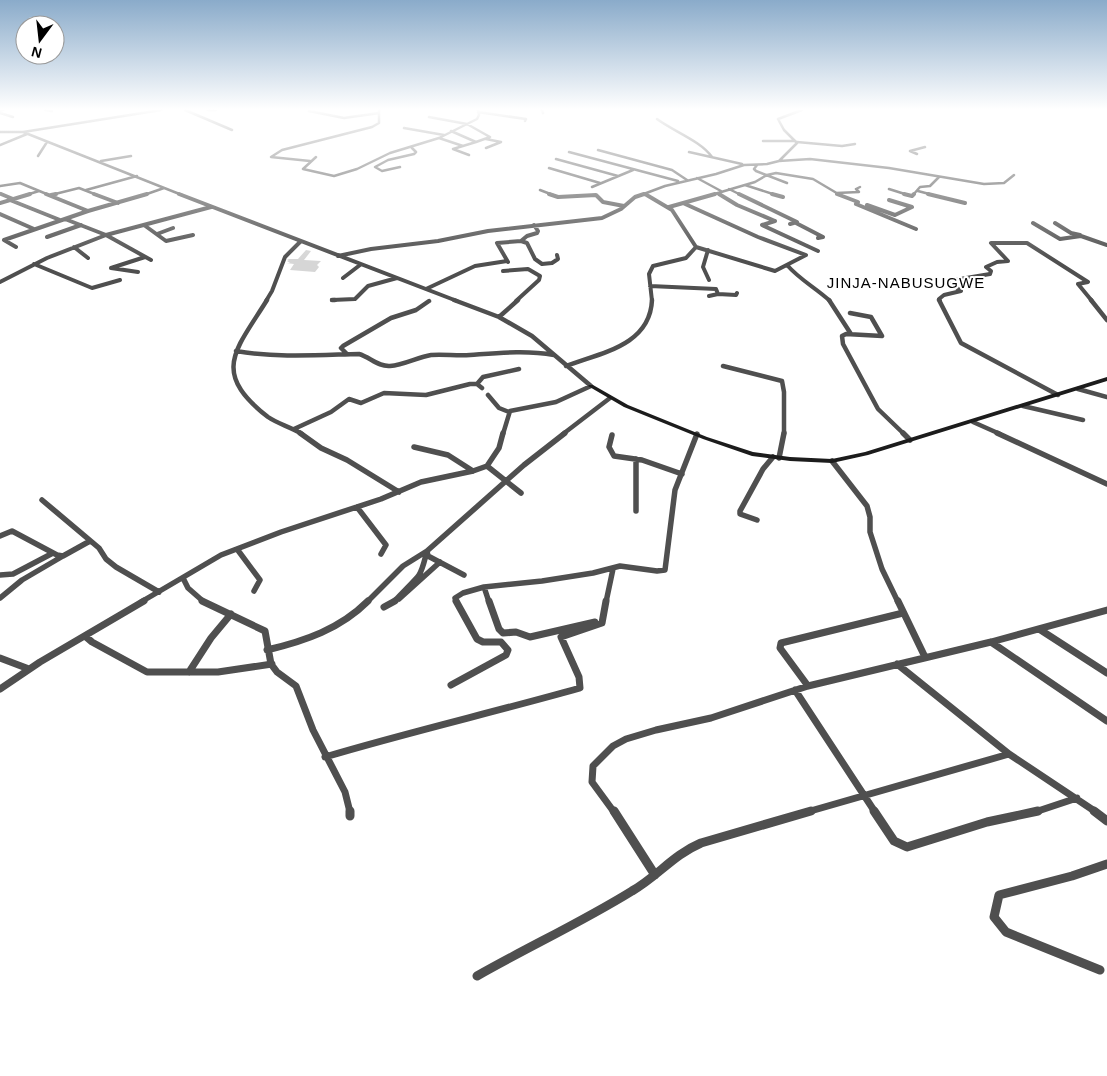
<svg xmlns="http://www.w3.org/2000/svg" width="1107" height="1076" font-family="Arial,sans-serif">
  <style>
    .green { fill: #d6d6d6 }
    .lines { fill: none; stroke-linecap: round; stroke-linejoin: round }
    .street-far5 { stroke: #4f4f4f; stroke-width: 2.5 }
    .street-far4 { stroke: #4f4f4f; stroke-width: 4 }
    .street-far3 { stroke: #4f4f4f; stroke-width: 4.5 }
    .street-far2 { stroke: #4f4f4f; stroke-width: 5.5 }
    .street-far1 { stroke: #4f4f4f; stroke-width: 7 }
    .street { stroke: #4f4f4f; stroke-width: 9 }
    .secondary { fill: #1c1c1c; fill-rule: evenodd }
    .labels { text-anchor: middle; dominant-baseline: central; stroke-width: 4; stroke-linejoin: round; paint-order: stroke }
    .far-quarter-label { font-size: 15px; letter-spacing: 1px; fill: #000; stroke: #fff }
  </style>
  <rect width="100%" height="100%" fill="#fff"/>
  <path class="green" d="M306 250 311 251 304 260 321 261 317 265 319 267 315 272 290 270 294 264 286 263H290L287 261 289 260 287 259H298Z"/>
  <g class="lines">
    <path class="street-far5" d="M45 110 52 111
      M185 110 232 130
      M208 110H216
      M542 110 543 113
      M309 111 344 118 379 113
      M478 112 526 119 525 121
      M0 113 13 117
      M429 117 467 124 490 137 476 142
      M657 119C673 131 701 141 712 157
      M404 128 444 135
      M451 131 476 142 453 149 469 155
      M0 132H23L182 195
      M23 132 161 110
      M486 139 501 142 486 148
      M763 141H795
      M797 142 842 146 855 144
      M0 145 27 134
      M463 146 439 138 477 119 479 115 478 110
      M598 150 672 170 687 180
      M569 152 678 181
      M689 152 742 164
      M917 154 910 151 925 147
      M38 156 47 142
      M316 157 303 169 334 176 357 169 390 153 439 138
      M556 159 618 176
      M101 161 131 156
      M310 161 271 157 282 150 372 127 379 123V110
      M779 161 810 159 889 168 984 184 1004 183 1014 175
      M757 165 754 169 756 171 787 183
      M400 167 382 171 375 167 388 160 414 154 416 152 412 148
      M549 168 600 183
      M697 178 721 191
      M745 185 776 195
      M0 186 20 183 49 195
      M592 187 633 170
      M729 189 741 195
      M889 189 908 195
      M86 190 137 176
      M540 190 553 195
      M918 191 933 195
      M0 193 4 195
      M718 193 721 195
      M836 193 859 192 856 189 860 187
      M26 195 39 191
      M51 195 79 188 97 195
      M144 195 164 188
      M641 195 665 186 716 174 744 165 767 164 779 161 797 143 784 130 778 119 802 110
      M711 195 755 182 767 175 776 173 813 179 840 195
      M913 195 920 187 930 186 939 177"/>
    <path class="street-far4" d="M1 194 13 199
      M46 194 88 211
      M94 194 118 203
      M179 194 457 301
      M549 194 558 197 596 195 603 202 624 206
      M645 194 672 210 696 247 686 258 653 266 649 274 652 301
      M719 194 737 205 775 221
      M739 194 797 222 790 224
      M772 194 783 197
      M837 194 858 202 856 204 916 229
      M904 194 912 196 914 194
      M928 194 965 203
      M51 195 56 194
      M10 200 60 220
      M0 203 30 194
      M683 203 758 237 806 255 775 271 696 247
      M867 205 895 215 912 207 889 200
      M669 207 715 194
      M0 214 34 229
      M65 219 106 235 151 260
      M775 221 762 225 818 251
      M796 223 823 237 818 238
      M1033 223 1060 239 1081 236 1107 245
      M1055 223 1071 233 1080 235
      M144 225 166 241 193 235
      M157 234 173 228
      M47 237 81 225
      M521 241 527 243 535 259 542 264 552 263 558 259 557 255
      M16 247 4 240 88 211 147 194
      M74 247 88 258
      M708 250 703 267 709 280
      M338 256 371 249 438 241 488 231 602 218 621 209 635 197 644 194
      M508 262 497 243 521 241 527 236 537 233 538 231 534 225
      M34 264 92 288 120 280
      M787 265C800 280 816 288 830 301
      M503 271 528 269 540 276 539 280 516 301
      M138 272 111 268 145 257
      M343 278 360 265
      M0 282 47 258 106 235 211 207
      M650 286 716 289 718 294 709 296
      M426 289 475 266 507 261
      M718 294 736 295 737 293
      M332 300 355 299 368 286 397 278
      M266 301 272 291 285 257 301 241
      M940 301 939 299 944 295 961 291 948 281 990 274 991 271 986 267 997 262 1008 261 991 243H1027L1088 282 1078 284 1092 301"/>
    <path class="street-far3" d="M267 300C236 350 210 372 268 417 278 424 291 427 302 434
      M332 300H335
      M454 300 499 317 532 336 591 386 556 402 510 411 503 434
      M829 300 851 334
      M939 300 961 343 1058 395
      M1091 300 1107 320
      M850 313 871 317 882 336 846 334 842 336 843 344 878 409 904 434
      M499 317 518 300
      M236 351C277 358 318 355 359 354 370 357 378 367 390 366 404 365 418 357 431 355 444 354 457 356 470 355 498 353 526 350 554 355
      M347 354 341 348 343 346 391 318 416 310 429 301
      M566 366C600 353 650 346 652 300
      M723 366 782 381 784 392V434
      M477 384 483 377 519 369
      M1078 389 1107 397
      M488 395 499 408 509 412
      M1023 406 1083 420
      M973 422 1000 434
      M294 429 331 412 349 399 361 403 384 393 426 395 470 384H477L482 388
      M563 434 610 398"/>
    <path class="street-far2" d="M300 433 321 448 347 460 399 492
      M903 433 910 440
      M997 433 1107 484
      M612 435 609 447 614 456 642 460 682 474
      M414 447 448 455 473 471
      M779 458 784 433
      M636 459V511
      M832 461 867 506 870 517V532L882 569 898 602
      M487 466 521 493
      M42 500 99 548 106 559 116 567 159 592
      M357 507 386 545 381 554
      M757 520 740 514V511L763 469 773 457
      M0 536 12 531 57 555 63 556 90 541
      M237 549 260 580 254 591
      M0 575 13 574 53 553
      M464 575 428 556 427 551 524 465 565 433
      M183 578 188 588 204 602
      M484 587 489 602
      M0 598 22 580 63 556
      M399 599 440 562
      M141 602 221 555 281 532 381 499 421 482 473 471 487 466 499 448 503 433
      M367 602 403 566 427 551C425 558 423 569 419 575 417 578 395 601 393 602
      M457 602 455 598 463 593 484 587 542 581 593 573 620 566 657 571 665 570 675 490 697 434
      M606 602 613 569"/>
    <path class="street-far1" d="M202 601 265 631 271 664 277 672 296 686 313 730 345 792 350 812
      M489 601 499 629 503 633 516 632 530 637 595 622
      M898 601 925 657
      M384 607 395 601
      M1039 629 1107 673
      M85 636 92 642 147 672H218L272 664
      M991 642 1107 721
      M267 650C305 641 340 629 368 601
      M0 658 29 669
      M897 664 1009 754 1096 812
      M189 672 211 638 231 614
      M451 685 506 655 508 650 501 642H483L477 639 456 601
      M808 686 780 648 781 643 903 613
      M0 689 40 662 144 601
      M795 690 875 812
      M325 757C409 732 495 712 580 688L579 677 561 637 602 623 606 601
      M614 812 592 782 593 766 613 746 626 739 656 730 711 718 808 686 991 642 1107 610
      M807 812 1009 754
      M1035 812 1077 798"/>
    <path class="street" d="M350 811V816
      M614 811 655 875
      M874 811 894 841 907 847 987 822 1038 811
      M1094 811 1107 821
      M1100 970 1006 932 994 917 999 895 1072 876 1107 864
      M477 976C528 947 582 922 632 891 658 876 673 855 701 843L811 811"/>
    <path class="secondary" d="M0 110H6L0 112Z
      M1107 377V381L868 455 832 463 790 461 752 456 703 439 624 407 588 386 589 385H593L628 405 707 437 753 452 790 457 832 459 865 452Z"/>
  </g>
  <linearGradient id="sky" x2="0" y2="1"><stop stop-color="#8aabca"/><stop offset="0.42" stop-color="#fff"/><stop offset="1" stop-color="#fff" stop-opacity="0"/></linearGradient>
  <rect width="1107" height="260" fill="url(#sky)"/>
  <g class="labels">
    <g class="far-quarter-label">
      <text x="906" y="282">JINJA-NABUSUGWE</text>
    </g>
  </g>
  <g transform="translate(40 40) rotate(195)"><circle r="24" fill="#ffffff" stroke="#999999"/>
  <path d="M0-4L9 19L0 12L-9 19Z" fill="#000000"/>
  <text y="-8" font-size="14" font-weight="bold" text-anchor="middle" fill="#000000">N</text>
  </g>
</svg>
